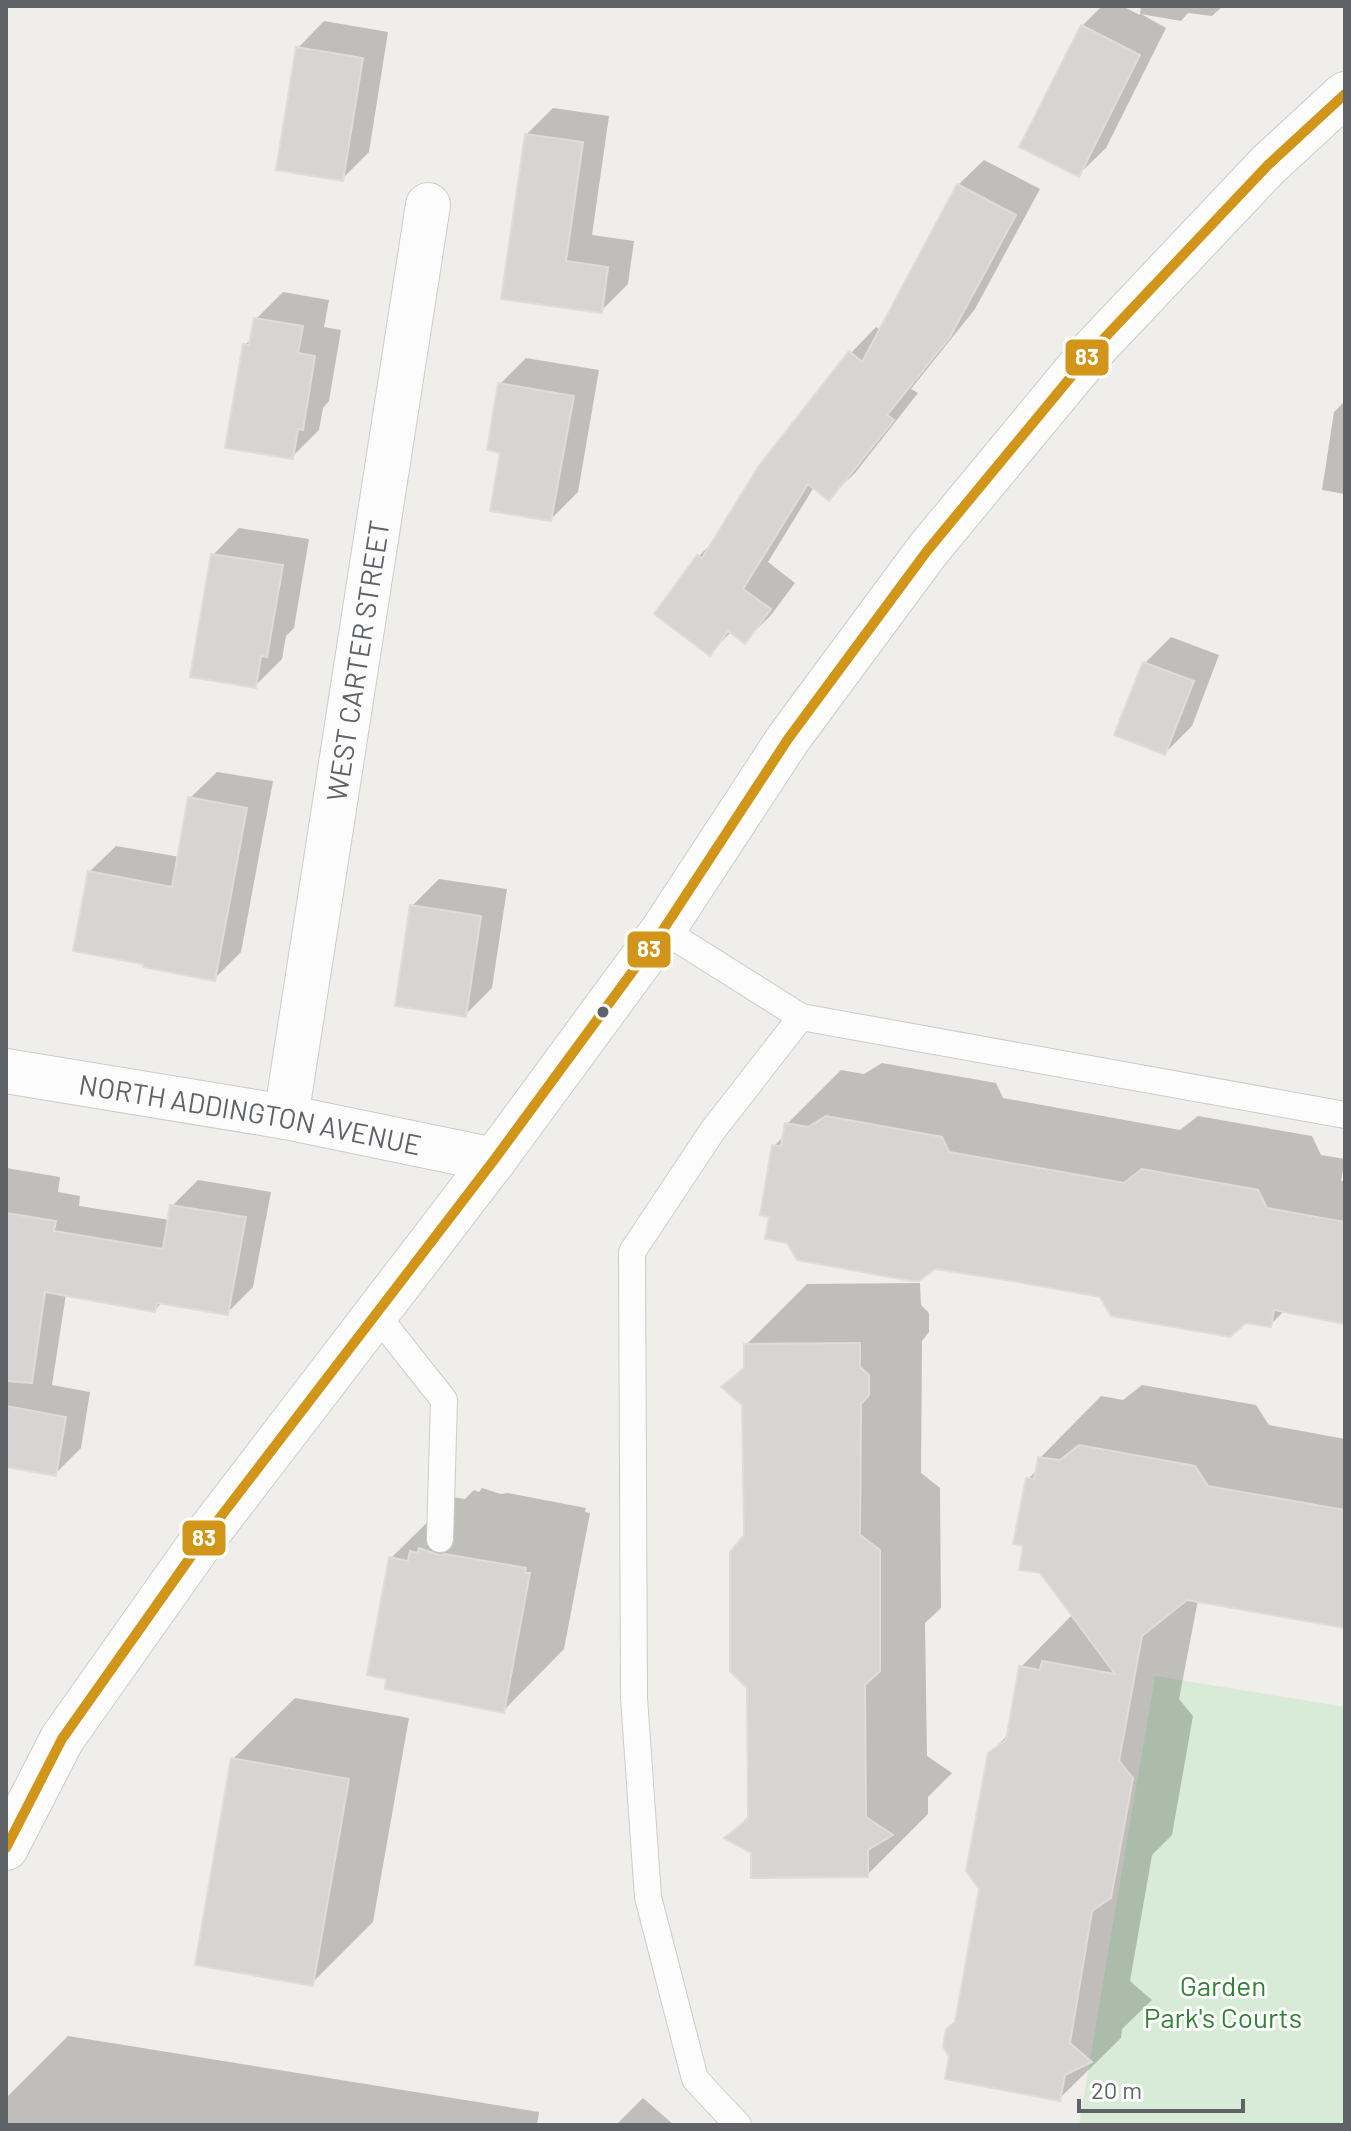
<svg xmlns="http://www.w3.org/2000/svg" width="1351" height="2131" font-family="Barlow,sans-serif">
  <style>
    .green { fill: #d8ebd6 }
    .shadow { fill: #0003 }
    .building { fill: #d6d5d3; stroke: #deddd9; stroke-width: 2 }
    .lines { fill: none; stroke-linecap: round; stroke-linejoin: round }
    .service-casing { stroke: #cbcccc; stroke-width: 28 }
    .minor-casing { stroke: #cbcccc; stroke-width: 46 }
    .tertiary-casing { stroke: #cbcccc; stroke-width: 46 }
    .service { stroke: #fdfcfc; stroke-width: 26 }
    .minor { stroke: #fdfcfc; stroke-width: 44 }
    .tertiary { stroke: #fdfcfc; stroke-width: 44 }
    .bus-1-casing { stroke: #fff; stroke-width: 16 }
    .bus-1 { stroke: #d1951a; stroke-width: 10 }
    .bus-dot { fill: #5f6368; stroke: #fff; stroke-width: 3 }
    .labels { text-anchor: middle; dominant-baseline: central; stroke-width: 6; stroke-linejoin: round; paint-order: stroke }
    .street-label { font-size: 28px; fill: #5f6368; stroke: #fff }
    .park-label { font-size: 28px; fill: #348238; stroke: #fff }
    .line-badge { stroke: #fff; stroke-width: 3 }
    .badge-label { font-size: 22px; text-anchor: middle; font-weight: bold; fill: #fff }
  </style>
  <rect width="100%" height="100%" fill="#efeeea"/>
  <path class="green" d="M1155 1676 1345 1707V2125H1079Z"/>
  <path class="shadow" d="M1102 6H1122L1140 15 1141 6H1223L1212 16 1188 13 1181 21 1141 14 1166 28 1106 148 1079 174 1082 26Z
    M324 21 388 32 369 152 342 179 298 48Z
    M553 108 609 116 592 235 634 241 628 284 601 311 504 298 526 135Z
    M984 160 1040 189 975 309 911 389 918 393 855 473 829 498 814 487 768 562 795 583 771 615 745 641 732 631 710 653 656 613 699 556 716 539 851 353 876 327 881 331 958 185Z
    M283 292 329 300 324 327 341 330 329 401 323 408 319 430 292 457 245 345 253 337 256 319Z
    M526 358 599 370 578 492 551 519 502 451 500 384Z
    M1345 401V494L1322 490 1334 412Z
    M239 528 309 539 294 628 286 636 282 659 255 686 213 555Z
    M1171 637 1219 655 1192 726 1165 753 1144 664Z
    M217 772 273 781 241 952 214 979 145 962 89 872 116 846 180 857 190 798Z
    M439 879 507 889 492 988 466 1014 412 906Z
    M882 1063 996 1083 1003 1098 1180 1130 1198 1116 1312 1136 1321 1155 1345 1159 1341 1181H1345V1321L1285 1310 1270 1325 1101 1295 771 1216 774 1146 784 1136 787 1124 841 1070 864 1074Z
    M6 1168 60 1177 58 1192 80 1196 79 1206 170 1220 172 1206 198 1180 271 1192 253 1287 227 1313 162 1302 155 1310 66 1294 52 1385 90 1392 81 1448 55 1474 6 1465Z
    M920 1283 921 1305 929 1313V1332L922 1341 921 1473 940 1488 941 1608 925 1623 927 1756 952 1773 928 1797V1814L867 1875 753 1852 727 1838 750 1815 744 1404 724 1387 746 1366V1345L807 1284Z
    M1142 1385 1256 1405 1269 1425 1345 1439V1626L1198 1600 1179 1699 1193 1716 1172 1835 1152 1855 1130 1981 1152 2000 1122 2029 1121 2038 1059 2099 957 2021 981 1889 989 1754 1009 1734 1021 1667 1073 1614 1025 1545 1028 1479 1038 1469 1040 1458 1101 1396 1123 1400Z
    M482 1488 501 1494 508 1493 586 1508 585 1512 590 1513 564 1649 503 1711 391 1558 453 1497 465 1499 474 1490 479 1492Z
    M295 1698 409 1718 373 1922 312 1983 233 1759Z
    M68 2036 539 2112 537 2125H6L7 2097Z
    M643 2098 674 2125H616Z"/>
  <path class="building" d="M1081 25 1140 55 1079 177 1019 147Z
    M296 47 363 58 343 181 276 170Z
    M525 134 583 142 566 261 608 267 602 313 501 299Z
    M957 184 1016 215 950 337 887 415 894 420 829 501 808 484 743 589 771 609 745 644 728 631 710 656 654 614 697 555 702 558 758 467 849 351 862 362Z
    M254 318 303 326 298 353 315 356 303 430 298 429 293 459 225 448 243 344 249 345Z
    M498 383 574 396 551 521 490 511 500 453 487 450Z
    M211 554 283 565 267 657 261 656 256 688 190 677Z
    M1143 662 1194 681 1165 755 1114 735Z
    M188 797 247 808 215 981 143 967V964L73 951 88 871 172 887Z
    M410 905 481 916 466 1017 395 1006Z
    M826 1116 942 1137 949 1152 1124 1183 1142 1169 1258 1190 1267 1208 1345 1222V1324L1274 1310 1271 1327 1246 1323 1230 1337 1111 1316 1100 1297 1012 1281 935 1269 919 1281H911L797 1260 787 1243 765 1239 769 1217 760 1215 772 1145 781 1146 785 1123 808 1127Z
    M170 1205 246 1217 228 1315 157 1303 155 1312 45 1292 32 1383 6 1381V1213L56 1221 54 1231 163 1249Z
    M860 1343V1367L869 1375V1395L861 1404 860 1535 880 1550V1671L865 1685 866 1817 893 1835 868 1850V1877L751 1878V1853L724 1838 748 1819 747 1688 730 1671V1552L744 1535 742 1405 721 1387 744 1368V1344Z
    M6 1406 66 1417 56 1476 6 1467Z
    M1079 1445 1195 1466 1208 1486 1345 1510V1628L1187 1600 1142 1636 1119 1761 1133 1778 1111 1898 1092 1911 1070 2043 1092 2062 1065 2075 1060 2101 945 2079 949 2057 943 2046 946 2029 955 2022 979 1889 966 1871 988 1753 1006 1740 1019 1666 1040 1670 1042 1661 1115 1674 1040 1573 1019 1570 1023 1546 1013 1544 1026 1478 1034 1479 1038 1457 1060 1460Z
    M419 1548 439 1555 445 1554 526 1568 525 1573H530L504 1713 385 1689 386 1679 367 1675 389 1557 408 1561 410 1551 418 1553Z
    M231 1758 349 1779 313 1986 195 1965Z"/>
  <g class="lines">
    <defs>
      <path id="service" d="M663 930 801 1017 1345 1115
        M376 1314 444 1400 440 1539
        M738 2125 695 2079 648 1897 634 1698 632 1252 713 1130 801 1017"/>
      <g id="minor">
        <path id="s1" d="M6 1071 286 1117 494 1160"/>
        <path id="s2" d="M286 1117 428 205"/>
      </g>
      <path id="tertiary" d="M6 1848 62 1739 199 1545 494 1160 663 930 788 739 927 551 1094 349 1268 165 1345 94"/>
    </defs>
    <use href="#service" class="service-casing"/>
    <use href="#minor" class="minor-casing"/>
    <use href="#tertiary" class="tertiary-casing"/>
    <use href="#service" class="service"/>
    <use href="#minor" class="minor"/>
    <use href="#tertiary" class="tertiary"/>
    <defs>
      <path id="bus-1" d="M6 1848 62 1739 199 1545 494 1160 663 930 788 739 927 551 1094 349 1268 165 1345 94"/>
    </defs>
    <use href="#bus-1" class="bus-1-casing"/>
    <use href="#bus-1" class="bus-1"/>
  </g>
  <circle class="bus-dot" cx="603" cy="1012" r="7"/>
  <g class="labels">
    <g class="street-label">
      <text stroke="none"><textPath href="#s2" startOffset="462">WEST CARTER STREET</textPath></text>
      <text stroke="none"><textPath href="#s1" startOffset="248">NORTH ADDINGTON AVENUE</textPath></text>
    </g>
    <g class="park-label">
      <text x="1223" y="1985">Garden<tspan x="1223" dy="32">Park's Courts</tspan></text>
    </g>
  </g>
  <g class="line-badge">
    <rect x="1064" y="338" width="46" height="39" rx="8" fill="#d1951a"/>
    <rect x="626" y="930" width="46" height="39" rx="8" fill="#d1951a"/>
    <rect x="181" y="1519" width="46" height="38" rx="8" fill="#d1951a"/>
  </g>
  <g class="badge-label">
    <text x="1087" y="365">83</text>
    <text x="649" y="957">83</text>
    <text x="204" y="1546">83</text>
  </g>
  <rect width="1351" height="2131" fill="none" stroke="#5f6368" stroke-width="16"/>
  <path d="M1079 2099v12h164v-12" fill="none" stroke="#5f6368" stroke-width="4"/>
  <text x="1091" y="2099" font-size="24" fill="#5f6368" stroke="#ffffff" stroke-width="6" paint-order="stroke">20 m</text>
</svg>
